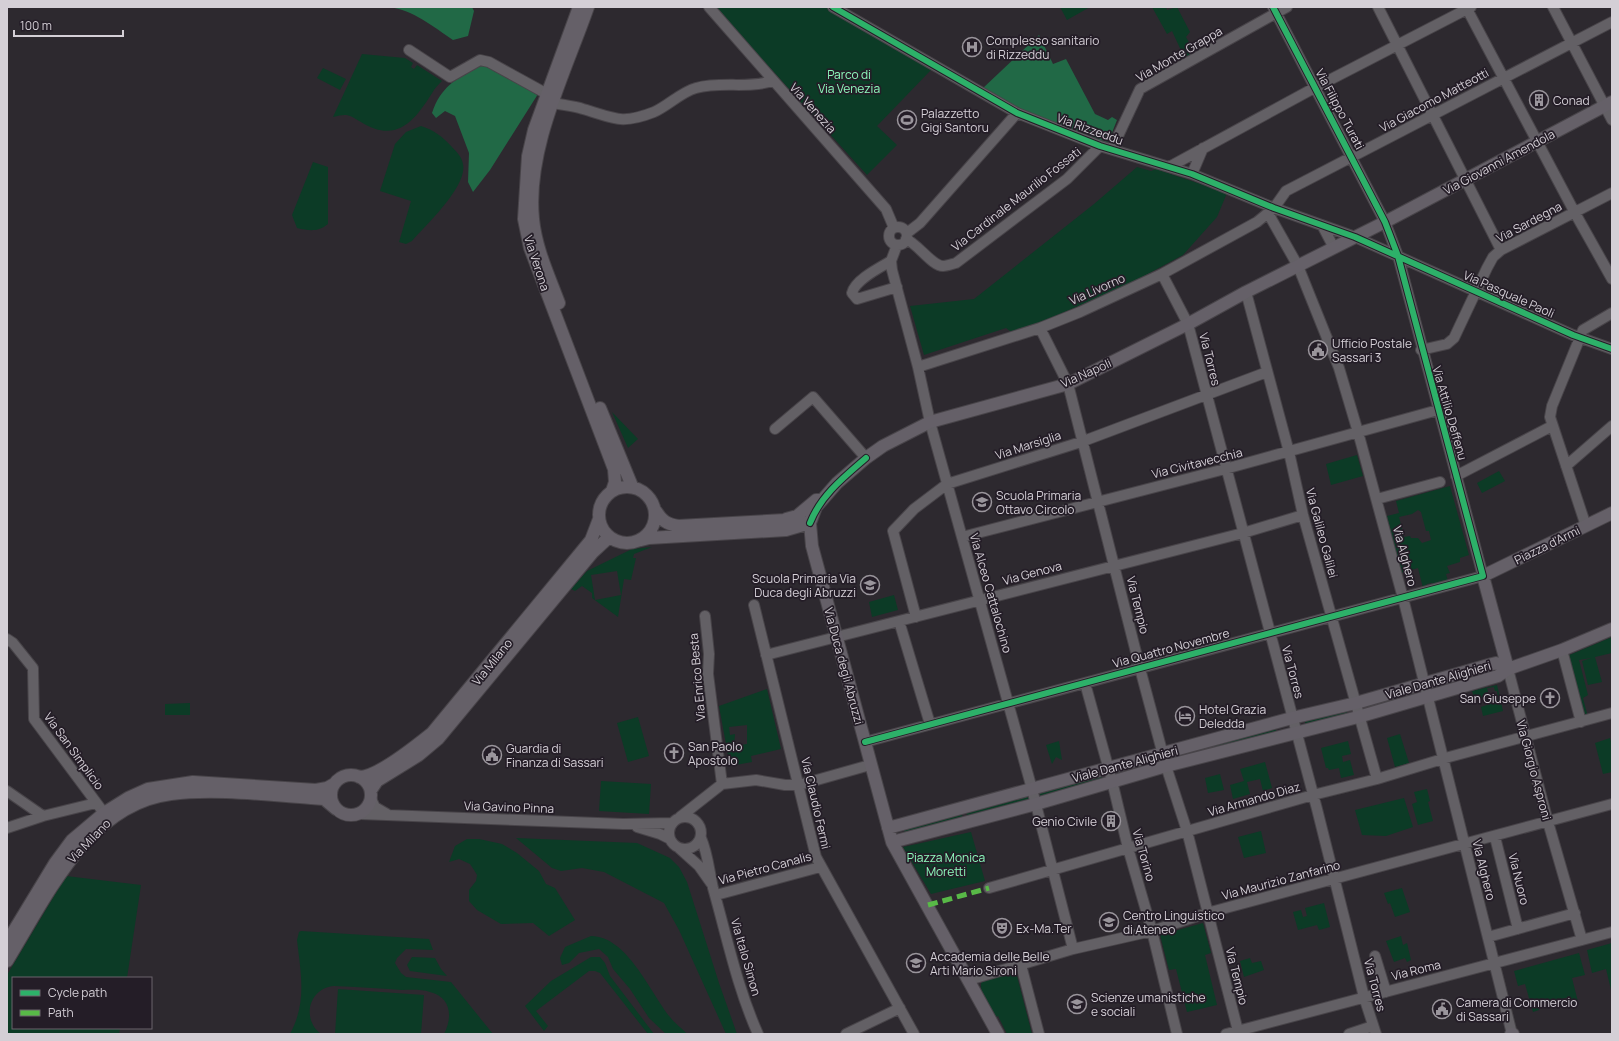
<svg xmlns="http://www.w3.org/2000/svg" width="1619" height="1041" font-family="Manrope,sans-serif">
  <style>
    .green { fill: #0c3b26; fill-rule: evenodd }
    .forest { fill: #216946 }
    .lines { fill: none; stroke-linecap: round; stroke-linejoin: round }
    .minor-casing { stroke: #484449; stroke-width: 12 }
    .major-casing { stroke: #484449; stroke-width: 14 }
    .minor { stroke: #636065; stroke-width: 10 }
    .major { stroke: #656068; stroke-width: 12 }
    .quiet { stroke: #58b947; stroke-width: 5; stroke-dasharray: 10 5; stroke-linecap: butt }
    .cycleway-casing { stroke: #241d27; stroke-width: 8 }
    .cycleway { stroke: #2db169; stroke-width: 6 }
    .labels { text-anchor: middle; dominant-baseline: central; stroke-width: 3.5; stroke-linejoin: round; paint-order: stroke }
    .poi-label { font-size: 12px; fill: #d4cfd6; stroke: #241d27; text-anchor: start }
    .street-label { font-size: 12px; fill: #d4cfd6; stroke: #241d27 }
    .park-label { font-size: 12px; fill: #8efbbd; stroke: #241d27 }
  </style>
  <rect width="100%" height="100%" fill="#2d292f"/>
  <path class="green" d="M715 7H826L931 70 877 126 897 145 867 175Z
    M1060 7H1090L1067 20Z
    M1152 7H1166L1167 10 1177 7 1190 32 1186 37 1195 53 1185 59 1172 31 1167 34Z
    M362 54 405 58 413 63 411 67 414 69 417 65 442 81C439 84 436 87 434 90 416 119 398 145 361 122 349 115 348 113 333 117Z
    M323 68 346 79 340 90 317 78Z
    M421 126C434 130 443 137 451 146 456 151 462 157 463 164 468 186 426 225 412 241L406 244 399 242 411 201 380 191 395 144 406 132Z
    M313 162 328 167V224C318 232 310 231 297 228L292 215Z
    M1137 167 1151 171 1156 169 1227 193 1217 217 1183 255 1131 283 1014 334 1006 328 924 355 910 306 974 299 1094 204Z
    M612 412 638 439 628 448Z
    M1357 455 1363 476 1331 485 1326 464Z
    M1499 471 1505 481 1482 493 1477 483Z
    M1450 486 1469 555 1460 558V562L1447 566 1450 573 1446 574 1448 581 1433 585 1432 583 1427 584 1423 588 1418 568 1401 573 1387 516 1399 513 1396 501ZM1418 510 1421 512 1426 531H1429L1431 540 1422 543 1418 538H1411L1410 536 1404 537 1399 517 1412 514Z
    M652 547 634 554 633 558H636L631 580 624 579 618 617 592 598V593L582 586 575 591 571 589 587 571 632 549ZM617 571 621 595 595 600 591 575Z
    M894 595 898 610 872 617 869 602Z
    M1612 637V653L1595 657 1602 682 1588 685 1582 661 1591 658 1579 660 1588 695 1583 698 1588 717 1584 718 1567 656Z
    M1497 685 1503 711 1483 716 1481 707 1493 703V699L1498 698 1497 691H1495L1494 687 1487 688 1488 692 1484 693 1485 697 1475 700 1472 691Z
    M767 689 781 749 751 756 752 762 730 766 719 706ZM747 725V744L734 746 735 734 730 735 729 727Z
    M190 703V715H165V704Z
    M1346 708 1348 717 1306 726 1304 718Z
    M638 717 649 756 628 762 617 723Z
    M1275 726 1277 734 1182 758 1180 750Z
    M1400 734 1409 763 1395 767 1387 738Z
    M1610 738 1612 745V772L1603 774 1595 743Z
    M1059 741 1062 760 1056 757 1052 764 1046 745Z
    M1348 741 1351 754 1342 756 1343 762 1350 760 1354 775 1341 778 1339 768 1329 770 1328 768H1326L1321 748Z
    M1265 762 1272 788 1263 791 1260 779 1247 782 1250 794 1233 799 1230 785 1244 781 1240 769Z
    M1101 772 1103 781 1041 798 1038 789Z
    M1220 774 1224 790 1208 793 1205 778Z
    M601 781 651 784 649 814 599 811Z
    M1427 789 1430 801 1428 802 1433 821 1418 825 1412 804 1417 802 1414 792Z
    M1029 792 1032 802 968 818 965 809Z
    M1404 798 1413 827 1386 836 1362 835 1355 810Z
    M961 810 963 819 905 835 903 826Z
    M1261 831 1266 853 1244 858 1238 837Z
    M971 832 985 881 931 894 903 847Z
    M516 838 637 843 670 858 679 867 687 882 719 983 737 1034H726L679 930 664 903 604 872 582 868 561 871 552 868Z
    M467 839H479L502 844 517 853 539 871 546 884 555 888 575 920 549 936 533 923 501 924 477 910 469 901V890L476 881 477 875 474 870 470 864 459 859 449 862 455 846Z
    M66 876 141 885 127 978H13V1028H120L119 1034H7V975Z
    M1402 888 1410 912 1395 917 1390 903 1388 904 1384 893Z
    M1324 903 1330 927 1319 930 1317 925 1298 930 1293 912 1301 910 1303 917 1307 916 1305 908Z
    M1203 923 1211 953 1205 955 1217 1005 1187 1012 1176 969 1169 970 1160 935Z
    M301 931 429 939 433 950 406 949 397 958 395 963 401 973 406 977 451 982 493 1034H444C453 1017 451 997 430 992 421 989 411 990 402 990 379 988 356 987 334 986 309 988 301 1019 321 1034H290C307 1002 301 975 297 940L299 932Z
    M591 936C627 936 650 992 670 1017 675 1024 682 1028 687 1034H666L649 1018 630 989 613 969 608 957 599 949 579 953 569 963 562 965 560 958 565 947Z
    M1401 936 1403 945 1407 943 1411 960 1407 962 1405 958 1394 962 1386 941Z
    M1612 943V994L1606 969 1592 973 1587 950Z
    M1579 953 1585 975 1572 978 1578 1002 1571 1004 1569 997 1538 1006 1539 1010 1533 1012 1525 984 1518 986 1514 971Z
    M412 957 435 958 441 969 447 976 410 971 407 965Z
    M591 957H600L605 963 610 976 654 1034H648L600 973 595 971H589L536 1011 548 1026 544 1031 525 1006 551 981Z
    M1250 958 1252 963 1261 961 1264 970 1244 977 1240 961Z
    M1013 972 1017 976 1032 1034H1007L998 1016 996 1017C991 1007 977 991 982 981L1006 973Z
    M338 989 424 995 421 1034H335Z"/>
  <path class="forest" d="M389 7H472L474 11 468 36 453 40C434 27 413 10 389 7Z
    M1039 35 1053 64 1066 59 1095 114 1108 120 1112 117 1117 120 1108 143 1029 114 982 89Z
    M478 65 486 66 538 94 490 170 473 192 468 182 469 153 455 116 445 111 436 118 432 113C441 86 456 80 478 65Z"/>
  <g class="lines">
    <defs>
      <path id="minor" d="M709 7 886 209 894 228
        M833 7 1017 113 1100 146 1192 174 1274 208 1355 237 1573 335 1612 349
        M1378 7 1501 250
        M1466 7 1575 213 1612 279
        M1553 7 1612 120
        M409 50 450 77 480 60 489 62 547 94
        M553 103C563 105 574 106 583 109 614 118 621 125 654 112 668 106 681 92 696 88 721 81 748 89 772 81
        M1112 149 1140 89 1287 7
        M1169 167 1316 87 1471 7
        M1192 174 1203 148
        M1268 213 1298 266 1339 368 1358 432 1403 598 1512 1034
        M1322 225 1334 248
        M889 236a9 9 0 1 1 18 0a9 9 0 1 1-18 0Z
        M907 233 920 223 1017 113
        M906 239C918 244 932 266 943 266 947 266 952 264 956 263L1067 179 1100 146
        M897 245 891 261 892 270 918 367 930 422 1032 789 1073 949
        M891 261C879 268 855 280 852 293L857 299 897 287
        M1162 274 1188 324 1317 809 1364 997 1376 1034
        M1246 292 1289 452 1303 515 1377 779
        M1040 328 1068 384 1142 676 1166 766 1187 831 1238 1031
        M1421 350 1447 344 1454 338 1487 268 1493 257 1501 250 1612 193
        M918 367 1040 328 1080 312 1162 274 1257 222 1274 208 1286 191 1612 22
        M775 429 813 397 866 458
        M1566 466 1612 426
        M1456 476 1552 426
        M1377 499 1440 482
        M1586 526 1550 417 1552 406 1583 330 1612 313
        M962 537 1225 469 1438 410
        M754 605 816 857 914 1034
        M705 616 709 654 708 674 722 784
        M916 617 893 531 914 509 947 484 1081 442 1267 372
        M899 621 930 724
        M7 639 13 643 33 668 34 719 104 813
        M1562 650 1581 722
        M766 655 1243 533 1303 515
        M1508 669 1548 822 1582 940
        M1085 683 1112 781 1128 848 1152 931 1177 1034
        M865 742 1483 576 1398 256 1385 222 1273 7
        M7 791 43 816
        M371 799 375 807 387 814
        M360 814 623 824 672 823
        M669 833a16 16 0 1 1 32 0a16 16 0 1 1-32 0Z
        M680 817 722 784 756 780 785 785H799L870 765
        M637 827 660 834 670 839
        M7 828 43 816 96 803
        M1495 837 1518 929
        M701 838C708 854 709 871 713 888 727 937 737 987 758 1034
        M679 848 699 866 711 883
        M989 888 1313 795 1377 779 1449 757 1612 713
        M716 895 820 867
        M1488 937 1575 913
        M1375 956 1386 992
        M1021 965 1039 1034
        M969 980 1073 949 1152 931 1207 913 1612 804
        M846 1034 900 1008
        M1226 1034 1612 932
        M1349 1034 1373 1026"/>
      <path id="major" d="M579 7 534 130 528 156 524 219 530 248 614 469 615 482 612 491
        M559 303C549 276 536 249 533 219 526 149 565 73 588 7
        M600 408 632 486
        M599 515a28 28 0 1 1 56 0a28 28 0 1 1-56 0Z
        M656 511C662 521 667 524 678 526L785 520 804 522
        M786 519 797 516 816 500H819
        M641 540 649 538 786 530 810 523
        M1508 669 1483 576 1612 513
        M331 795a20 20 0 1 1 40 0a20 20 0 1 1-40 0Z
        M359 777C378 777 417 745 432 733L591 540 599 519
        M371 790 377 781 419 755 438 739 593 552 606 540 611 538
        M888 828 1292 718 1356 703 1492 664 1496 663 1508 669
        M892 842 1036 804 1166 766 1358 717 1498 676 1508 669 1562 650 1612 629
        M7 942 55 863 72 840 104 813 128 798 148 789 193 782 316 790 327 788 334 784
        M7 961C46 898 88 804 171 794 214 788 268 795 311 798L324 799 336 809
        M998 1034 892 842 812 546 810 523 816 507 837 483 866 458 883 446 930 422 1068 384 1188 324 1246 292 1385 222 1612 102
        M1511 1034H1513"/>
    </defs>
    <use href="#minor" class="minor-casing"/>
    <use href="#major" class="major-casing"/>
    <use href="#minor" class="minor"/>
    <use href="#major" class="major"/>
    <path class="quiet" d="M928 905 989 888"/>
    <defs>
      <path id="cycleway" d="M833 7 1017 113 1100 146 1192 174 1274 208 1355 237 1573 335 1612 349
        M810 523C821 495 844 477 866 458
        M865 742 1483 576 1398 256 1385 222 1273 7"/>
    </defs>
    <use href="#cycleway" class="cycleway-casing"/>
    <use href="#cycleway" class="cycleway"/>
  </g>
  <defs>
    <symbol id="hospital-ring" viewBox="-11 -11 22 22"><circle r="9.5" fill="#241d27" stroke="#9a959c" stroke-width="1.5"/><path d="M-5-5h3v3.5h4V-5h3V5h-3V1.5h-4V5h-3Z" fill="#9a959c"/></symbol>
    <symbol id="building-ring" viewBox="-11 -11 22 22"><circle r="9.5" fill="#241d27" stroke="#9a959c" stroke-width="1.5"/><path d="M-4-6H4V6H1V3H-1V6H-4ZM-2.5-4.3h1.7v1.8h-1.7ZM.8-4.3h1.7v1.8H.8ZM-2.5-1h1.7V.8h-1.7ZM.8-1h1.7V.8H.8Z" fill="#9a959c"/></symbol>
    <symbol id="stadium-ring" viewBox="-11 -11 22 22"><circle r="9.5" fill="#241d27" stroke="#9a959c" stroke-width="1.5"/><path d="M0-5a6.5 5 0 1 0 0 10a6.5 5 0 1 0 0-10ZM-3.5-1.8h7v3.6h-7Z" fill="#9a959c"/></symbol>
    <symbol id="civic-ring" viewBox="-11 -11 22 22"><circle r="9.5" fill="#241d27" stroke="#9a959c" stroke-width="1.5"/><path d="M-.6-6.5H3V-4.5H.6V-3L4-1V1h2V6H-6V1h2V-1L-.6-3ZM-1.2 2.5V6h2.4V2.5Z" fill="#9a959c"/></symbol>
    <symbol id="school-ring" viewBox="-11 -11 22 22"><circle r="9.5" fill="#241d27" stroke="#9a959c" stroke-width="1.5"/><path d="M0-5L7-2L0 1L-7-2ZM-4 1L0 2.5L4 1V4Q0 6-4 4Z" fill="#9a959c"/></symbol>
    <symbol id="church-ring" viewBox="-11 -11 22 22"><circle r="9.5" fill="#241d27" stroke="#9a959c" stroke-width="1.5"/><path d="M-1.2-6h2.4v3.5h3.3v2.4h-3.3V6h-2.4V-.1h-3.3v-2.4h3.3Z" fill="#9a959c"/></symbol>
    <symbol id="hotel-ring" viewBox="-11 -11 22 22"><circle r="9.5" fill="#241d27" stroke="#9a959c" stroke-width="1.5"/><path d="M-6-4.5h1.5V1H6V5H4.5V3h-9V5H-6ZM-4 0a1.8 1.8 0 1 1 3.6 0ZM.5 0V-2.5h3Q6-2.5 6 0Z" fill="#9a959c"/></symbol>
    <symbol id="university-ring" viewBox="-11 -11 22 22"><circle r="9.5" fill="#241d27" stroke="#9a959c" stroke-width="1.5"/><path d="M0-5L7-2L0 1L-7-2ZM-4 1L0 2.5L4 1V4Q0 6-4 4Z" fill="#9a959c"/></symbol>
    <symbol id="theatre-ring" viewBox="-11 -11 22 22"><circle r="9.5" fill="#241d27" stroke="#9a959c" stroke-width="1.5"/><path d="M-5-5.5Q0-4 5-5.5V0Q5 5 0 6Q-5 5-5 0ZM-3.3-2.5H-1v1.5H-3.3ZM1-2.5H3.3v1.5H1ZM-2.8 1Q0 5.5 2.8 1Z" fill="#9a959c"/></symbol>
  </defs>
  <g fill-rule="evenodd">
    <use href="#hospital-ring" x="961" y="36" width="22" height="22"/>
    <use href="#building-ring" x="1528" y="89" width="22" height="22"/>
    <use href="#stadium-ring" x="896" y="109" width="22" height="22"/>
    <use href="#civic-ring" x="1307" y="339" width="22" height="22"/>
    <use href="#school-ring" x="971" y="491" width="22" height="22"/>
    <use href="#school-ring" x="859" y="574" width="22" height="22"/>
    <use href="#church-ring" x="1539" y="687" width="22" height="22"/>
    <use href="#hotel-ring" x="1174" y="705" width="22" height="22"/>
    <use href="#church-ring" x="663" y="742" width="22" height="22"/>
    <use href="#civic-ring" x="481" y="744" width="22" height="22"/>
    <use href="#building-ring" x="1100" y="810" width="22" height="22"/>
    <use href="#university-ring" x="1098" y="911" width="22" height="22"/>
    <use href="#theatre-ring" x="991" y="917" width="22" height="22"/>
    <use href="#university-ring" x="905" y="952" width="22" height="22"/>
    <use href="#university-ring" x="1066" y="993" width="22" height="22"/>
    <use href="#civic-ring" x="1431" y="998" width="22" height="22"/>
  </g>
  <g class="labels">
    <g class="poi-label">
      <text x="986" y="40">Complesso sanitario<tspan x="986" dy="14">di Rizzeddu</tspan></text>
      <text x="1553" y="100">Conad</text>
      <text x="921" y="113">Palazzetto<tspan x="921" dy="14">Gigi Santoru</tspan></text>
      <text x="1332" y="343">Ufficio Postale<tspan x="1332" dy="14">Sassari 3</tspan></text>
      <text x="996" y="495">Scuola Primaria<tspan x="996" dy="14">Ottavo Circolo</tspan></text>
      <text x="856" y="578" text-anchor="end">Scuola Primaria Via<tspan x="856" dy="14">Duca degli Abruzzi</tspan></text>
      <text x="1536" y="698" text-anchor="end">San Giuseppe</text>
      <text x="1199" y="709">Hotel Grazia<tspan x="1199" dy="14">Deledda</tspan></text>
      <text x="688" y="746">San Paolo<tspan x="688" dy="14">Apostolo</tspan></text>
      <text x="506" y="748">Guardia di<tspan x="506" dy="14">Finanza di Sassari</tspan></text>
      <text x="1097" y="821" text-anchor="end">Genio Civile</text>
      <text x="1123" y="915">Centro Linguistico<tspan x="1123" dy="14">di Ateneo</tspan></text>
      <text x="1016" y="928">Ex-Ma.Ter</text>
      <text x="930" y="956">Accademia delle Belle<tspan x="930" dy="14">Arti Mario Sironi</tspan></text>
      <text x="1091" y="997">Scienze umanistiche<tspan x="1091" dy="14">e sociali</tspan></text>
      <text x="1456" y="1002">Camera di Commercio<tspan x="1456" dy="14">di Sassari</tspan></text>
    </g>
    <g class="street-label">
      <text transform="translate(1179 54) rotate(-30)">Via Monte Grappa</text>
      <text transform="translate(1434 100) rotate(-28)">Via Giacomo Matteotti</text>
      <text transform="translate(813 108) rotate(48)">Via Venezia</text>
      <text transform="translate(1340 109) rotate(62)">Via Filippo Turati</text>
      <text transform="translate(1090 129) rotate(20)">Via Rizzeddu</text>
      <text transform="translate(1499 162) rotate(-28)">Via Giovanni Amendola</text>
      <text transform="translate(1016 199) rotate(-38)">Via Cardinale Maurilio Fossati</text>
      <text transform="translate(1529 222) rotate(-28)">Via Sardegna</text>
      <text transform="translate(537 263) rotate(72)">Via Verona</text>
      <text transform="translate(1097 289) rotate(-24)">Via Livorno</text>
      <text transform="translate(1509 294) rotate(24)">Via Pasquale Paoli</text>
      <text transform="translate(1210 359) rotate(76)">Via Torres</text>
      <text transform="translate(1086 373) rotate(-24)">Via Napoli</text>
      <text transform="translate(1450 413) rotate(74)">Via Attilio Deffenu</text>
      <text transform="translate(1028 445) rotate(-18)">Via Marsiglia</text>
      <text transform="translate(1197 463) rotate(-14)">Via Civitavecchia</text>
      <text transform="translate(1322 533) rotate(75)">Via Galileo Galilei</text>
      <text transform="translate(1547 545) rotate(-26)">Piazza d'Armi</text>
      <text transform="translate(1405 556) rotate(75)">Via Alghero</text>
      <text transform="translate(1032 573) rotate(-15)">Via Genova</text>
      <text transform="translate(991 593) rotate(74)">Via Alceo Cattalochino</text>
      <text transform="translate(1138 605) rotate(76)">Via Tempio</text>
      <text transform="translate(1171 648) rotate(-15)">Via Quattro Novembre</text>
      <text transform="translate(492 662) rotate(-51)">Via Milano</text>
      <text transform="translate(844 666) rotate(75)">Via Duca degli Abruzzi</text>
      <text transform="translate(1293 672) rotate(75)">Via Torres</text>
      <text transform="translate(697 677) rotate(-95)">Via Enrico Besta</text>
      <text transform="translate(1438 680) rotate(-16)">Viale Dante Alighieri</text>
      <text transform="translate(74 751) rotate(54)">Via San Simplicio</text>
      <text transform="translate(1125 764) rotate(-15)">Viale Dante Alighieri</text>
      <text transform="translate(1534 770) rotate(75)">Via Giorgio Asproni</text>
      <text transform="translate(1254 799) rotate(-16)">Via Armando Diaz</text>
      <text transform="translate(816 803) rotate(77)">Via Claudio Fermi</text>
      <text transform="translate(509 807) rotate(2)">Via Gavino Pinna</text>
      <text transform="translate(89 841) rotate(-46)">Via Milano</text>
      <text transform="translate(1144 855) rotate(74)">Via Torino</text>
      <text transform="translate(765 868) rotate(-15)">Via Pietro Canalis</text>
      <text transform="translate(1484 870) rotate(76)">Via Alghero</text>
      <text transform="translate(1519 879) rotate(76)">Via Nuoro</text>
      <text transform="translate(1281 880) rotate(-15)">Via Maurizio Zanfarino</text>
      <text transform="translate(746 957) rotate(74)">Via Italo Simon</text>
      <text transform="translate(1416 970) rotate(-14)">Via Roma</text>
      <text transform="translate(1237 976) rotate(76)">Via Tempio</text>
      <text transform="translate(1375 985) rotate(75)">Via Torres</text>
    </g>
    <g class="park-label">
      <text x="849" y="74">Parco di<tspan x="849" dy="14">Via Venezia</tspan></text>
      <text x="946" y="857">Piazza Monica<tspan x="946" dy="14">Moretti</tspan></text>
    </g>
  </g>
  <rect width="1619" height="1041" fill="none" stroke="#d4cfd6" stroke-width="16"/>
  <rect x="12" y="977" width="140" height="52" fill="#241d27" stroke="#6a646d"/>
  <rect x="20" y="990" width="20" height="6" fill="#2db169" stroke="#6a646d"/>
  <text x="48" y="997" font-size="12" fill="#d4cfd6">Cycle path</text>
  <rect x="20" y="1010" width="20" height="6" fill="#58b947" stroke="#6a646d"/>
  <text x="48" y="1017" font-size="12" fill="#d4cfd6">Path</text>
  <path d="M14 30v6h109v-6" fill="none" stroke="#d4cfd6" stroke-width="2"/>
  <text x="20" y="30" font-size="12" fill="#d4cfd6" stroke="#241d27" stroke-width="3" paint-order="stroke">100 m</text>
</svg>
